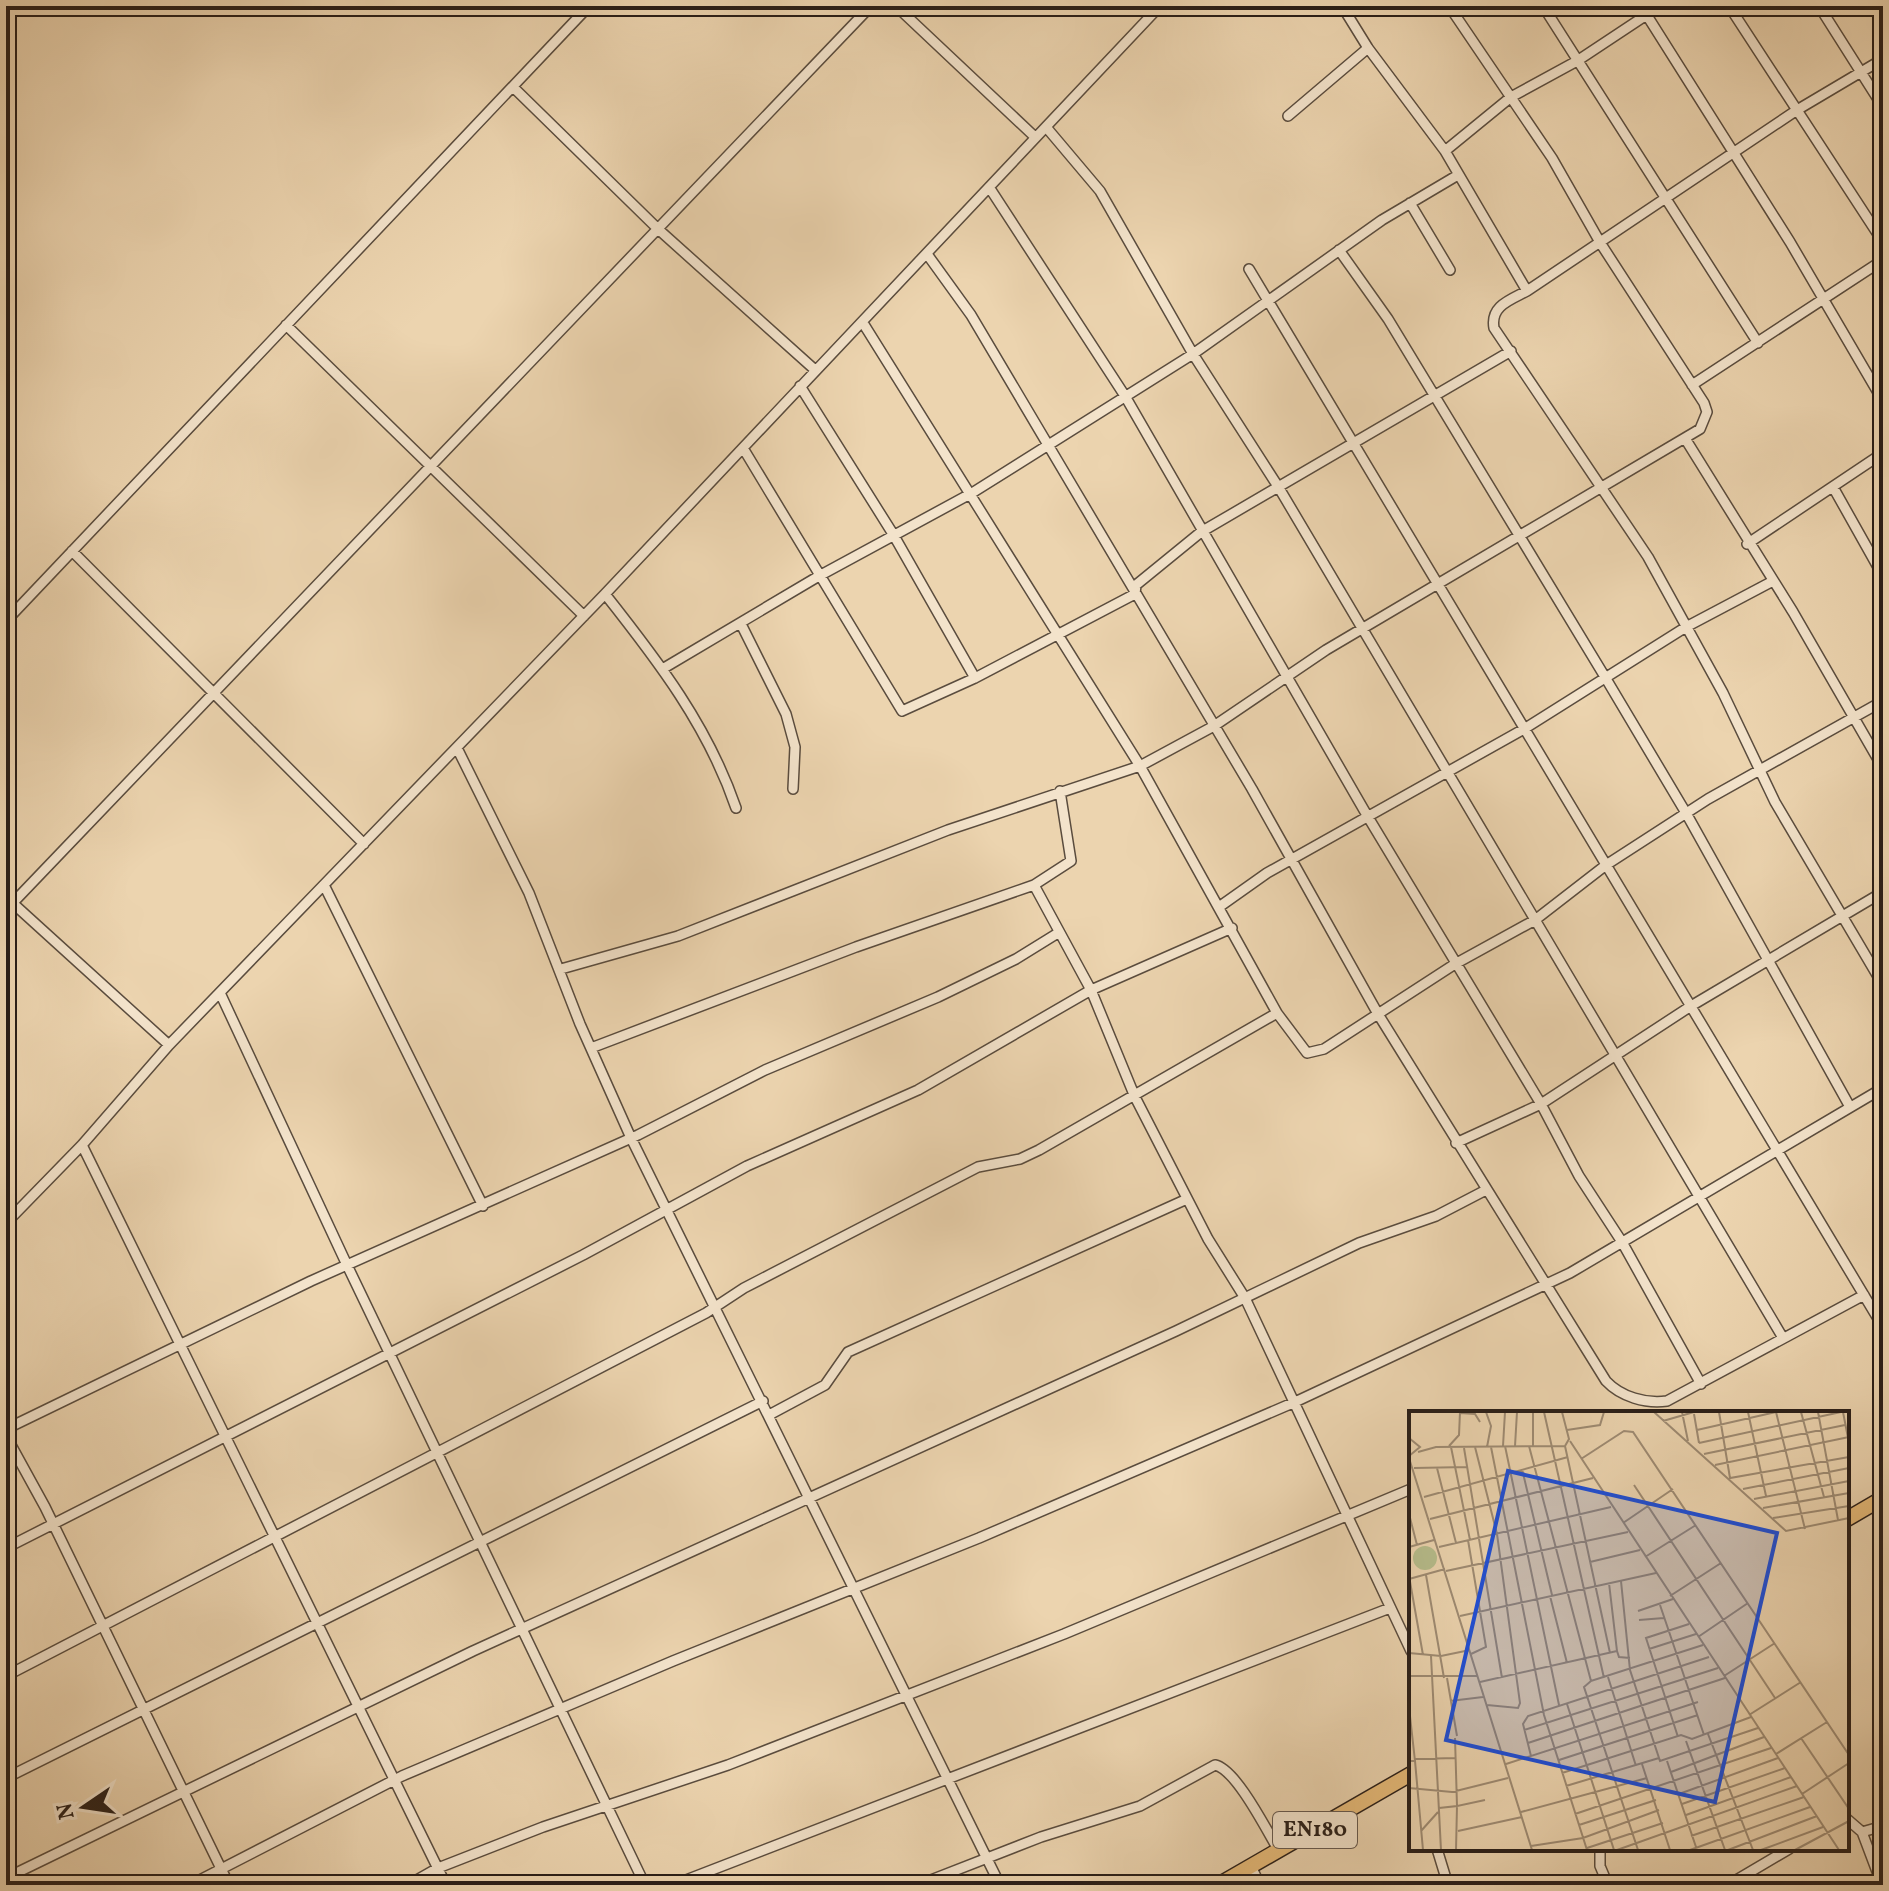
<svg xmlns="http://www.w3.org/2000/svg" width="1889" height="1891" font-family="Vollkorn,serif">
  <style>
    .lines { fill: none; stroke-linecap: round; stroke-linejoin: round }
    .street-casing { stroke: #5a4c3e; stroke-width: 12 }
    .primary-casing { stroke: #291e18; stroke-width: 17 }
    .street { stroke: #f3e3cb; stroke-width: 9 }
    .primary { stroke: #e6ba78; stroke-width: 14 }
    .labels { text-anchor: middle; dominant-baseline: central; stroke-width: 6; stroke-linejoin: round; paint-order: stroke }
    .shield { fill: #f3e3cb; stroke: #66594e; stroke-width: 2 }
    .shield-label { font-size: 22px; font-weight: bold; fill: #291e18 }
    .inset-road { fill: none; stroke: #9e8b73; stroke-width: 2 }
    .view { fill: #1d4ed8; fill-opacity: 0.15; stroke: #1d4ed8; stroke-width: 4 }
    .inset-edge { fill: none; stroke: #291e18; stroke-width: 4 }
  </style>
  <rect width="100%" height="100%" fill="#ecd4af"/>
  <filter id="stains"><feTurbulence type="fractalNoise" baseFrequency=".0025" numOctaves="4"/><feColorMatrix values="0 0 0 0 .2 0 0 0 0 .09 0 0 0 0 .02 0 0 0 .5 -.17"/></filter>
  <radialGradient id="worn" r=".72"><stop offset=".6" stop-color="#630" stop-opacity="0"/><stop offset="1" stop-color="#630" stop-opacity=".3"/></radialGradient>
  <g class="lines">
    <defs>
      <path id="street" d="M896 6 1035 137
        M1342 6 1368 48 1445 151 1527 291C1510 300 1490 306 1494 328L1648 557 1723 693 1775 802 1883 985
        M1543 6 1758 343
        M1641 6 1790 242 1883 401
        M1729 6 1883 242
        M1819 6 1883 107
        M513 87 658 229 814 369
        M1288 116 1368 48
        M1046 127 1100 191 1193 354 1279 488 1783 1338
        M1445 151 1511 97 1577 61 1660 6
        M989 187 1125 396 1368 817 1541 1104 1579 1176 1622 1242 1701 1384
        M1410 203 1450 270
        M1339 250 1388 319 1605 677 1686 813 1850 1107
        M927 254 971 315 1252 789 1378 1014 1606 1381C1621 1397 1646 1404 1667 1401L1864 1295
        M1249 269 1883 1327
        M1527 291 1797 110 1883 59
        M286 325 584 616
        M1692 385 1883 260
        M800 386 893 534 975 678
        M1686 440 1793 612 1883 768
        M743 448 902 711 975 678 1135 594 1136 585 1201 532 1511 351
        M1833 487 1883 576
        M1747 544 1883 453
        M72 551 364 844
        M605 594C658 661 708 726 736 808
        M6 621 589 6
        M741 624 786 714 795 747 793 789
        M664 668 819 576 972 493 1193 354 1382 220 1458 175
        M457 748 529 893 580 1024 631 1138 1000 1885
        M1034 885 1091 990 1135 1097 1208 1239 1245 1298 1411 1651
        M325 887 483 1206
        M6 897 169 1045
        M1219 907 1267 873 1524 729 1686 627 1773 581
        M6 910 871 6
        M561 969 678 936 948 830 1140 766 1214 726 1326 650 1700 429 1707 412 1704 403 1601 244 1552 158 1449 6
        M221 995 347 1265 645 1885
        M1277 1013 1307 1053 1324 1049 1455 964 1535 920 1606 865 1708 799 1883 701
        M591 1048 856 947 1034 885 1071 861 1060 791
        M1456 1143 1541 1104 1691 1006 1883 892
        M82 1145 446 1885
        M6 1223 82 1145 169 1045 605 594 1160 6
        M769 1415 825 1385 848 1352 1187 1199
        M6 1429 311 1281 638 1135 765 1070 938 997 1016 959 1058 933
        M6 1436 45 1507 229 1885
        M6 1548 583 1255 747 1166 918 1090 1091 990 1232 928
        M6 1676 706 1313 744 1288 978 1167 1020 1159 1039 1150 1277 1013 1140 766 863 323
        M6 1778 763 1401
        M1847 1819 1862 1832 1882 1885
        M1862 1832 1883 1826
        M1437 1849 1448 1885
        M1600 1849V1866L1608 1885
        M1251 1866 1260 1885
        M6 1878 473 1651 1176 1331 1359 1243 1436 1216 1486 1190
        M190 1885 402 1776 673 1661 979 1538 1295 1402 1570 1273 1883 1088
        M408 1885 438 1868 543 1827 728 1765 1064 1634 1411 1489
        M673 1885 1390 1608
        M918 1885 1041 1837 1140 1806 1215 1765C1236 1769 1267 1831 1279 1851
        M1728 1885 1789 1849"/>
      <path id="primary" d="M1847 1519 1883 1498
        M1218 1885 1411 1774"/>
    </defs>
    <use href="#street" class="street-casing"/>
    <use href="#primary" class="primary-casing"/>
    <use href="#street" class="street"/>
    <use href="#primary" class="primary"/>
  </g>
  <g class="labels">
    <rect class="shield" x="1273" y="1812" width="84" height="36" rx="6"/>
    <g class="shield-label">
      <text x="1315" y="1830">EN180</text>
    </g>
  </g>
  <g transform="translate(1409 1411)">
    <rect width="440" height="440" fill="#ecd4af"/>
    <path d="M4 147a12 12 0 1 1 24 0a12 12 0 1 1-24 0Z" fill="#b6bd8c"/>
    <path class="inset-road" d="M77 1 82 15 78 36M124 1V35M135 1 195 267M245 1 377 120 440 107M273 1 279 30M310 1 321 67 440 46M339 1 357 85M367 1 396 118M392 1 415 86M409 1 429 109M434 1 440 32M51 2 66 3 71 11M285 3 290 32M254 10 285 1M158 19 191 14 195 1M288 19 367 1M0 27 11 36 0 45M161 30 430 439M290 32 432 1M40 35 50 24 51 1M94 35 96 1M96 35 150 294M106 35 108 1M120 35 182 270 294 234M156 35 201 242M42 36 61 129M66 36 88 123 111 292 109 297 78 294M82 36 135 304 178 439M55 37 93 267M9 41 27 36 156 35 160 28 153 1M295 43 436 14M0 47 123 439M172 48 215 20 224 21 440 344M306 54 440 26M5 57 58 56M28 57 47 132M113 58 143 184M225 74 366 287M334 78 440 57M15 86 159 46M345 88 440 70M354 97 440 82M0 103 8 134M364 107 440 95M21 108 184 67M214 112 264 78M59 129 77 236 62 243M0 136 25 129M30 136 202 96M236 146 287 114M181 151 231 139M37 160 219 121M17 164 35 267M0 165 14 244M0 168 36 158M212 170 221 259 251 350 349 317M200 172 208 240 210 246 221 247M141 185 158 252M261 185 312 152M251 194 295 324M229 200 264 188M51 205 247 162M230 209 255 207M289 226 339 192M240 238 287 223M0 242 32 245 61 239M22 245 32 439M0 265H69M315 265 366 232M199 266 227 355M38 267 48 325M182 270 175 276 229 439M71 271 208 240M41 290 74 286M158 293 205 439M0 296 6 350M340 304 392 271M115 319 309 257M299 323 344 439M269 326 237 227 280 213M392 327 440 398M277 330 316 439M119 332 316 267M367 343 418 311M122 345 114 313 119 305 300 246M6 348 47 347M150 349 289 304M0 350H6L14 439M258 350 287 436M97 353 289 291M233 353 261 439M262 361 355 326M153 362 272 324 283 328 342 306M157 375 250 347M0 377 43 381 99 367M270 383 369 347M393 383 440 352M273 393 376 357M30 397 48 395 46 327M112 401 238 367M166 403 362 337M277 404 382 366M170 414 247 389M12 420 29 401M49 420 113 406M282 425 395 386M122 435 174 427 250 399M178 437 254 412M47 439 48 395 76 389M208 439 388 375M281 439 401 396M319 439 408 405M352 439 414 416M386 439 440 410"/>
    <path class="view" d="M99 60 368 122 306 391 37 329Z"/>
    <rect width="440" height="440" class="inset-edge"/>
  </g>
  <rect width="1889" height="1891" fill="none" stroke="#ecd4af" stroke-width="32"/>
  <rect x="8" y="8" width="1873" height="1875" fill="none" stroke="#291e18" stroke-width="4"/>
  <rect x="16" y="16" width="1857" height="1859" fill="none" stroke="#291e18" stroke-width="2"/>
  <g transform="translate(84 1807) rotate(257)" stroke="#f3e3cb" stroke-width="6" paint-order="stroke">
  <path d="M0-6L14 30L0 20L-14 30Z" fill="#291e18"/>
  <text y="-12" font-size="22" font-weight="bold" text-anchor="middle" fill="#291e18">N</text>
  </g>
  <rect width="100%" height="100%" filter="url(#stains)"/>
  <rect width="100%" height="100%" fill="url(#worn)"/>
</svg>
